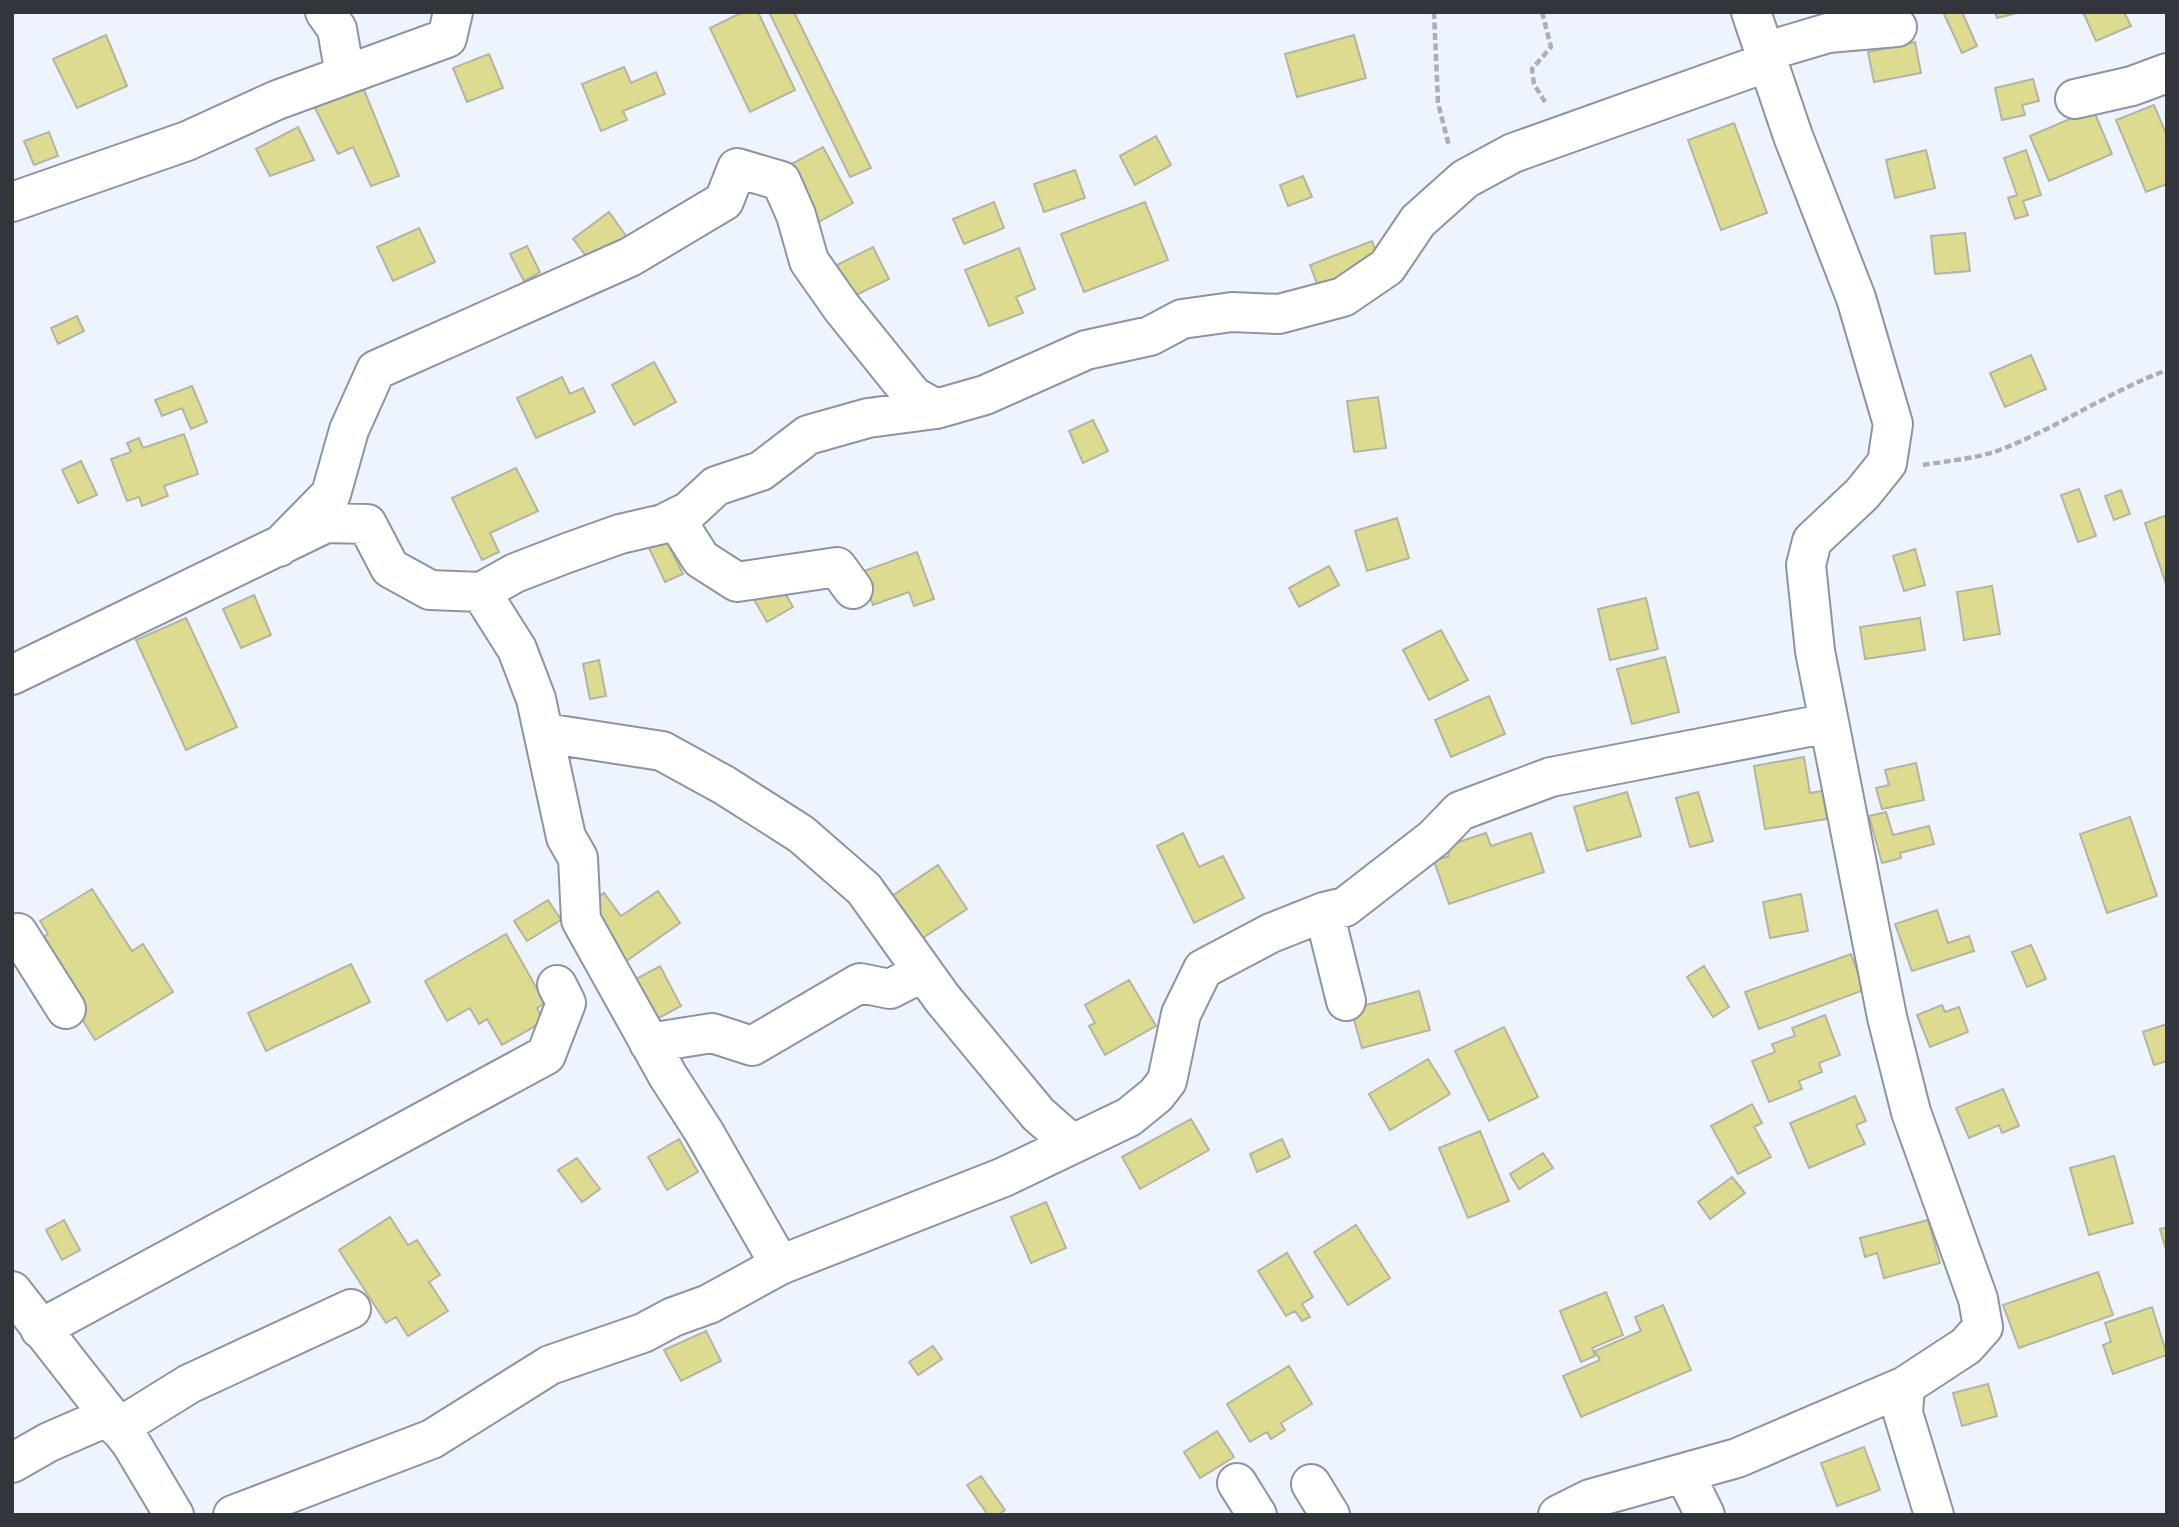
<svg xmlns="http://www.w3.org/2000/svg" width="2179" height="1527" font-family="Inter,sans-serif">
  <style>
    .building { fill: #dddb90; stroke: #b4b4a2; stroke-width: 2 }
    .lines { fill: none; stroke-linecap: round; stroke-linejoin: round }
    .minor-casing { stroke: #8b94a3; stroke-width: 42 }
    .path { stroke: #a9aeb7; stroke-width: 4.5; stroke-dasharray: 7 3.5; stroke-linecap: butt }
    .minor { stroke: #fff; stroke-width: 38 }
  </style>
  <rect width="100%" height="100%" fill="#eef4fe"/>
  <path class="building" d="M743 12H758L795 90 750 112 710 28Z
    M769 12H794L871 168 850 177Z
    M1943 12H1962L1977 46 1962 53Z
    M1995 12H2021L1997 18Z
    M2083 12H2124L2131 26 2096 41Z
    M106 35 127 86 77 108 53 59Z
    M1354 35 1366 78 1297 97 1285 54Z
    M1915 42 1921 73 1874 82 1868 52Z
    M489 54 503 88 467 102 453 68Z
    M624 67 631 83 656 72 665 94 623 111 627 120 601 131 582 84Z
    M2033 79 2039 101 2022 105 2025 115 2002 120 1995 88Z
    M362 85 399 176 371 186 353 147 338 154 313 104Z
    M2154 105 2167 136V184L2146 192 2116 120Z
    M2093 109 2112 154 2049 181 2030 136Z
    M1734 123 1767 213 1721 230 1688 140Z
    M298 127 314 160 270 176 256 149Z
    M49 132 58 156 34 165 24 141Z
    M1156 136 1171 165 1135 185 1120 156Z
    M823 147 853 203 817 223 786 167Z
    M1926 150 1935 188 1895 198 1886 160Z
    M2026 150 2041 195 2023 201 2028 215 2015 219 2008 198 2017 195 2004 158Z
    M1075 170 1085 198 1044 212 1034 184Z
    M1303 176 1312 197 1288 206 1280 185Z
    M994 202 1004 228 964 244 953 219Z
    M1145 202 1168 260 1084 292 1061 234Z
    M609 212 629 240 593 265 573 239Z
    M419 228 435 262 393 281 377 247Z
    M1965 233 1970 271 1935 274 1931 236Z
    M1372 241 1380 262 1318 286 1310 265Z
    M527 246 540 272 524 281 510 254Z
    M873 247 889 279 848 299 833 267Z
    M1019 248 1035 289 1016 297 1023 313 989 326 965 270Z
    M77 316 84 331 58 344 51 328Z
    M2031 355 2046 389 2005 407 1990 373Z
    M654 362 676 402 634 425 612 385Z
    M562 377 570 394 583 388 595 412 536 438 517 398Z
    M192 386 207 422 191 429 182 408 162 416 155 400Z
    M1378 397 1386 448 1354 452 1347 401Z
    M1093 420 1108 451 1083 463 1069 431Z
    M184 434 198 474 164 486 168 496 142 506 139 497 127 501 111 459 131 452 127 443 139 438 143 448Z
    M81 461 97 495 78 503 62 470Z
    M516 468 538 511 490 533 499 552 482 560 452 498Z
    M2079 489 2096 536 2078 542 2061 495Z
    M2121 490 2130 514 2114 520 2105 496Z
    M2167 515V583L2166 584 2145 523Z
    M1397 518 1409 558 1367 571 1355 531Z
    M666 540 683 574 665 582 649 548Z
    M1915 549 1925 585 1904 591 1893 556Z
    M917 552 934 599 914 606 909 592 873 605 861 572Z
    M1329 566 1339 585 1299 607 1289 588Z
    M779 583 793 607 767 622 753 598Z
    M1992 586 2000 634 1964 640 1957 592Z
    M254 595 271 635 241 648 223 609Z
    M1646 598 1658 649 1610 660 1598 609Z
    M186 618 237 727 186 750 136 640Z
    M1920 618 1925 650 1865 659 1860 627Z
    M1441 630 1468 680 1429 700 1403 650Z
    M1665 657 1679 712 1632 724 1617 669Z
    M599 660 606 696 590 699 583 664Z
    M1489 696 1505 734 1451 757 1435 720Z
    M1804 757 1810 793 1822 791 1827 819 1765 829 1754 766Z
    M1916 763 1924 800 1882 809 1876 788 1889 785 1885 770Z
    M1627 792 1641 836 1587 851 1574 807Z
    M1698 792 1713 841 1690 847 1676 798Z
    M1886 812 1893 835 1929 826 1934 844 1900 853 1901 858 1882 863 1869 816Z
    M2130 817 2157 896 2107 913 2080 834Z
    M1183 833 1199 867 1223 856 1244 898 1194 923 1157 846Z
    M1486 833 1491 846 1531 833 1544 872 1449 904 1434 861 1449 856 1446 846Z
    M938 865 967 909 921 939 892 896Z
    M92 889 132 951 143 944 173 992 95 1040 34 943 48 934 40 921Z
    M658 891 680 923 622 964 583 908 604 893 621 916Z
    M1801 894 1808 931 1770 938 1763 902Z
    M548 900 561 920 527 941 514 921Z
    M1937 910 1948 943 1969 936 1974 951 1912 971 1895 924Z
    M506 934 545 1003 537 1008 544 1021 502 1045 487 1019 479 1024 470 1008 447 1021 425 981Z
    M2031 945 2046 979 2027 987 2012 952Z
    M1851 954 1864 990 1759 1029 1745 992Z
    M351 964 370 1002 266 1051 248 1013Z
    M660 966 681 1006 644 1026 623 986Z
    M1704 966 1729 1007 1713 1017 1687 977Z
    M1129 980 1156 1026 1105 1055 1089 1026 1095 1023 1085 1005Z
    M1419 991 1430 1030 1362 1048 1351 1009Z
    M1942 1005 1945 1012 1959 1007 1968 1032 1930 1047 1917 1015Z
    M1825 1015 1840 1055 1819 1063 1822 1072 1799 1081 1802 1089 1769 1102 1752 1061 1775 1052 1772 1044 1795 1036 1792 1028Z
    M2167 1024V1061L2154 1065 2143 1032Z
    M1504 1027 1538 1097 1489 1121 1455 1051Z
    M1428 1059 1450 1094 1390 1130 1369 1094Z
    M2003 1089 2019 1126 2002 1133 1999 1125 1969 1138 1956 1108Z
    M1855 1096 1866 1121 1856 1125 1865 1144 1809 1168 1790 1123Z
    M1752 1104 1762 1123 1754 1127 1771 1157 1738 1174 1711 1126Z
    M1191 1119 1209 1150 1140 1189 1122 1157Z
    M1480 1131 1509 1201 1468 1218 1439 1148Z
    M679 1139 698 1172 667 1190 648 1157Z
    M1282 1139 1290 1157 1257 1172 1250 1154Z
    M1543 1153 1553 1168 1519 1189 1510 1174Z
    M2114 1156 2133 1223 2089 1235 2070 1168Z
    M577 1158 600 1189 582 1202 558 1170Z
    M1732 1177 1745 1193 1710 1219 1698 1202Z
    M1046 1202 1066 1248 1031 1263 1011 1217Z
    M390 1217 408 1245 417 1240 440 1275 429 1282 448 1311 408 1336 396 1317 386 1323 339 1250Z
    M64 1220 80 1250 62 1260 46 1230Z
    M1928 1220 1940 1263 1884 1278 1877 1253 1865 1257 1860 1238Z
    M1356 1225 1390 1278 1348 1305 1314 1252Z
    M2167 1227V1250H2166L2160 1229Z
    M1287 1253 1313 1297 1302 1304 1310 1317 1302 1321 1295 1311 1286 1316 1258 1271Z
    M2098 1272 2113 1315 2019 1348 2003 1305Z
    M1606 1292 1623 1335 1592 1348 1595 1356 1581 1362 1560 1311Z
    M1663 1305 1691 1370 1581 1417 1563 1376 1600 1360 1595 1351 1641 1331 1635 1317Z
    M2152 1307 2167 1355 2113 1374 2103 1345 2111 1342 2105 1323Z
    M706 1331 721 1361 681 1381 664 1350Z
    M933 1346 942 1359 918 1375 909 1362Z
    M1289 1366 1312 1404 1281 1423 1285 1430 1271 1439 1267 1432 1250 1442 1227 1404Z
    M1988 1384 1997 1416 1962 1426 1953 1393Z
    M1217 1431 1234 1457 1200 1478 1184 1452Z
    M1864 1447 1880 1490 1837 1506 1821 1463Z
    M981 1476 1005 1510 998 1515H988L967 1485Z"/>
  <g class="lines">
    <defs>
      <path id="minor" d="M325 12 337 29 345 75
        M1751 12 1793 136 1856 298 1893 424 1887 463 1862 494 1812 541 1806 565 1815 651 1887 1017 1911 1112 1978 1299 1983 1327 1966 1346 1905 1386 1903 1413 1934 1515
        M1764 52 1828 33 1897 27
        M2075 99 2132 86 2167 73
        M12 202 187 141 277 100 447 38 453 12
        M675 518 701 559 737 582 837 567 853 589
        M279 547 331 494 349 430 376 370 630 257 724 201 737 168 781 181 796 215 809 261 842 308 913 396 936 409 985 395 1086 350 1150 336 1182 319 1232 312 1279 314 1343 297 1387 267 1418 221 1465 179 1513 153 1768 62
        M481 592 517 649 536 699 566 837 578 858 581 920 668 1076 704 1132 780 1265
        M12 675 326 523 367 524 390 568 430 590 481 592 515 573 567 553 620 534 663 524 689 511 716 486 761 471 808 435 868 418 936 409
        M545 733 662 751 724 785 801 834 864 889 942 998 1038 1114 1072 1144
        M1324 912 1346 1001
        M12 935 18 933 66 1009
        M649 1043 712 1033 752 1046 860 983 890 989 923 972
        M12 1291 131 1443 174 1515
        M40 1329 546 1055 566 1003 557 985
        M118 1428 189 1384 351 1309
        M12 1463 49 1442 109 1416
        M1684 1473 1705 1515
        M1237 1483 1257 1515
        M1311 1484 1330 1515
        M233 1515 432 1439 550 1365 643 1333 673 1317 709 1304 780 1265 1004 1177 1129 1117 1156 1095 1167 1081 1181 1014 1203 969 1271 933 1324 912 1345 907 1434 838 1460 811 1551 777 1829 723
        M1558 1515 1590 1499 1737 1458 1905 1386"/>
    </defs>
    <use href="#minor" class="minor-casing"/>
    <path class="path" d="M1434 12 1438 103 1449 146
      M1542 12 1551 47 1532 69 1534 84 1545 102
      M1923 465C1946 461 1974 459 1997 451 2056 429 2108 392 2167 370"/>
    <use href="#minor" class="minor"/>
  </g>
  <rect width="2179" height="1527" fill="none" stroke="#32363c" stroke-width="28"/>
</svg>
